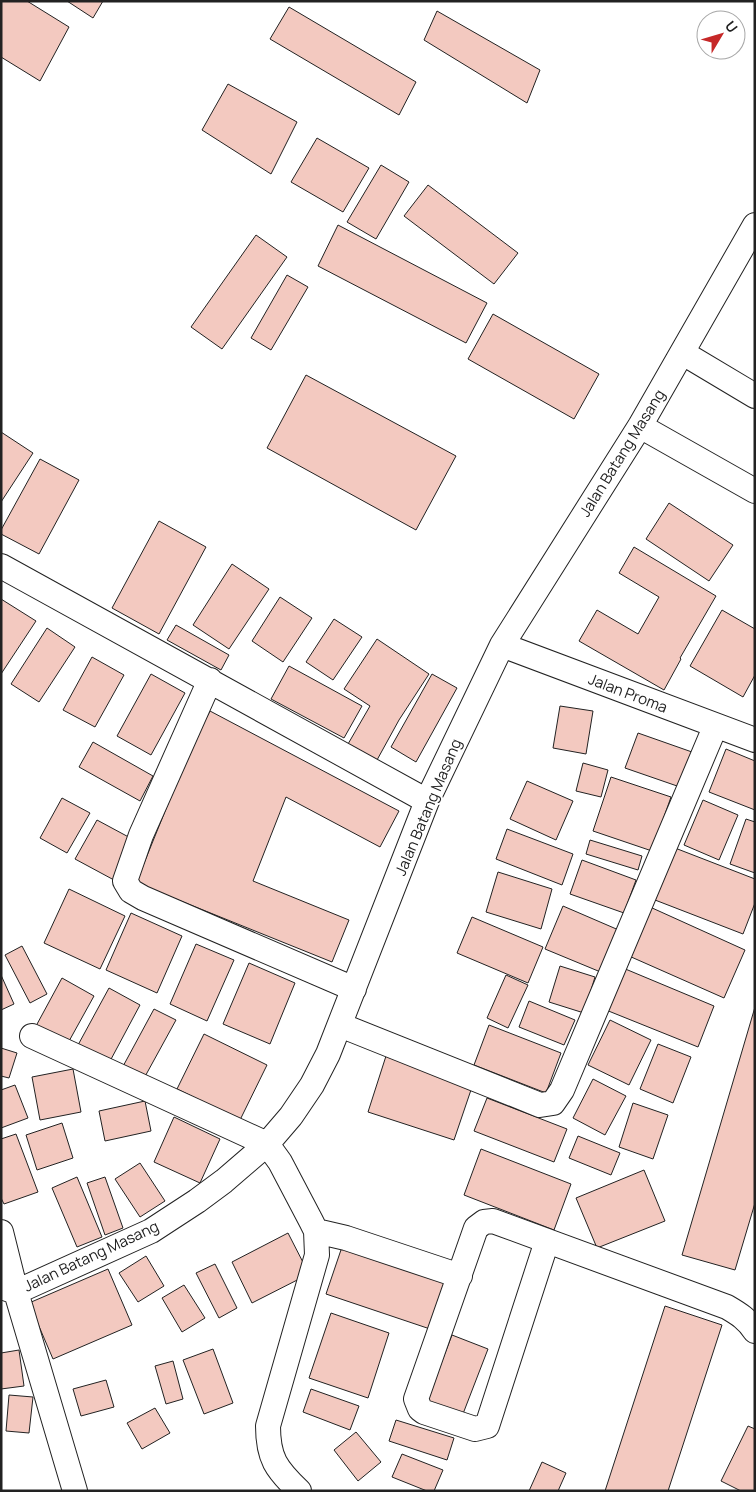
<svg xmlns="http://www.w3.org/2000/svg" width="756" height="1492" font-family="Manrope,sans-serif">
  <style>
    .building { fill: #f3c9c0; stroke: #222 }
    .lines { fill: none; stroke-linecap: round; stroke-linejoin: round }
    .minor-casing { stroke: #222; stroke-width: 26 }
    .minor { stroke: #fff; stroke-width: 24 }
    .labels { text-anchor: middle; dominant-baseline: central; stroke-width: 4; stroke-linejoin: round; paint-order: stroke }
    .street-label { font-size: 15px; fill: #222; stroke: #fff }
  </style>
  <rect width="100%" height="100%" fill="#fff"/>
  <path class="building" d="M1 1H27L69 27 40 81 1 57Z
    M67 1H103L93 18Z
    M289 7 416 82 399 115 270 39Z
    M437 11 540 70 527 103 424 40Z
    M228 84 297 122 271 174 202 130Z
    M317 138 369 168 343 212 291 182Z
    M381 165 409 182 376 239 347 222Z
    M428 185 518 253 494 284 404 216Z
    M338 225 487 303 466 343 318 266Z
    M256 235 287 257 222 349 191 327Z
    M287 275 308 287 271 350 251 338Z
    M493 314 599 374 574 419 468 359Z
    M306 375 456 456 416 530 267 448Z
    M1 432 33 453 1 502Z
    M40 459 79 480 39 554 1 534V530Z
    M669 503 733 545 709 581 646 539Z
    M159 521 206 547 159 634 112 608Z
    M634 547 716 596 680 658 681 659 664 690 579 641 597 610 638 634 659 597 619 573Z
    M232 564 269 589 229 649 193 625Z
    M280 597 312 618 283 662 252 641Z
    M1 599 36 621 1 674Z
    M722 610 755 629V675L743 697 690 666Z
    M334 619 362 637 333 680 306 662Z
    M176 625 229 655 221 670 167 640Z
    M47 628 75 647 39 702 11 684Z
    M377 639 429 674 399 720 377 760 348 744 370 706 344 689Z
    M92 657 124 675 95 727 63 710Z
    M289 666 362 706 344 738 271 699Z
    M151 674 185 693 151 755 117 736Z
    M432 674 457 688 416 762 391 747Z
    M560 706 593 711 586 754 553 748Z
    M210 711 399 811 380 847 286 797 253 881 349 920 332 962 136 883 191 747Z
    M638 733 692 752 680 787 625 768Z
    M93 742 153 776 140 801 79 767Z
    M726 749 755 761V810L709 792Z
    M583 763 608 770 601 797 576 791Z
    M611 777 671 797 652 851 593 831Z
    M527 781 573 801 556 840 510 819Z
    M62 798 90 813 67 853 40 838Z
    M703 800 738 815 719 860 684 845Z
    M746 819 755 822V873L730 864Z
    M97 820 136 841 114 880 75 859Z
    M507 829 573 854 562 885 496 859Z
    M590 840 642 856 638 870 586 854Z
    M675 848 755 879V903L743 934 655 900Z
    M582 860 636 880 624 913 570 894Z
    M498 872 552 889 541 929 486 912Z
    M69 889 125 916 100 969 44 943Z
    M563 906 621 931 603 973 545 949Z
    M650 907 745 950 724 998 629 956Z
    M131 913 182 936 157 993 106 970Z
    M472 917 543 947 528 983 457 953Z
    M196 944 234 960 207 1021 170 1004Z
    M22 946 47 994 30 1003 5 955Z
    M249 963 295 983 270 1044 223 1024Z
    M560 966 595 977 584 1013 549 1002Z
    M623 968 714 1006 698 1047 606 1010Z
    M1 975 14 1004 1 1010Z
    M506 975 528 985 508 1028 487 1018Z
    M62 978 94 996 68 1043 36 1026Z
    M109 988 140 1005 109 1063 78 1045Z
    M529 1001 575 1020 564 1045 519 1027Z
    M755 1007V1203L735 1270 682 1255Z
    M154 1009 176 1020 142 1082 121 1070Z
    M610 1020 651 1040 629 1085 588 1065Z
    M489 1025 561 1053 546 1093 474 1065Z
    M204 1034 267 1065 240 1120 177 1089Z
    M658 1044 691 1057 673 1103 640 1089Z
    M1 1048 17 1053 9 1078 1 1076Z
    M386 1056 473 1084 454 1140 368 1112Z
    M73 1069 81 1112 40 1120 32 1077Z
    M593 1079 626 1096 605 1135 573 1118Z
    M15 1085 28 1118 1 1128V1090Z
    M487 1098 567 1129 554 1162 474 1131Z
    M145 1101 151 1131 105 1141 99 1111Z
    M633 1103 668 1115 653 1159 619 1147Z
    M174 1117 220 1139 200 1183 154 1162Z
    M62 1123 73 1158 37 1170 26 1135Z
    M16 1134 38 1192 4 1204 1 1198V1139Z
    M578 1136 620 1153 611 1175 569 1158Z
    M481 1149 571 1184 554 1230 464 1195Z
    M140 1163 165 1201 140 1217 115 1179Z
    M644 1170 665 1221 597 1248 576 1198Z
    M77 1177 102 1237 77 1247 52 1188Z
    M105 1177 123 1228 105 1235 87 1183Z
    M288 1233 309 1274 252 1303 232 1262Z
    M344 1241 456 1280 439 1332 326 1294Z
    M146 1256 164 1286 138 1302 119 1273Z
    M215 1264 237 1308 219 1318 196 1273Z
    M108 1269 132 1325 53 1359 29 1303Z
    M184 1285 205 1318 182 1332 162 1298Z
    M665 1306 722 1325 668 1491H605Z
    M331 1313 389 1333 368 1398 309 1378Z
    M452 1335 488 1349 461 1419 425 1405Z
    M213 1349 233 1403 204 1414 183 1360Z
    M19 1350 24 1386 1 1389V1353Z
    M173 1361 183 1399 166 1404 155 1366Z
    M106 1380 114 1407 81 1416 73 1389Z
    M311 1389 359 1406 350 1430 303 1412Z
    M9 1395 33 1397 29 1433 6 1431Z
    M155 1408 170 1433 142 1449 127 1423Z
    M396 1420 454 1438 447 1460 389 1441Z
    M748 1426 755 1429V1491H741L721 1481Z
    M356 1432 381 1462 358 1481 334 1450Z
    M402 1454 443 1470 434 1491H427L392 1477Z
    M542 1462 566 1473 558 1491H529Z"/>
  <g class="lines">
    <defs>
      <path id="minor" d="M683 353 755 396
        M640 426 755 491
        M1 566 427 801
        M502 645 755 740
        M210 680 141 835 125 881 131 891 143 898 354 989
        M340 1025 540 1105 553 1103 562 1090 715 727
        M32 1036 267 1144 280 1162 311 1221 316 1231 317 1255 268 1426C268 1458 276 1469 299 1491
        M316 1231 346 1238 460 1276
        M1 1232 16 1292 151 1231 197 1201 224 1181 267 1144 291 1116 312 1085 328 1054 427 801 502 645 640 426 755 225
        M547 1241 487 1426 475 1429 424 1412 420 1409 416 1399 476 1228 484 1222 493 1221 727 1307C739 1314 747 1319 755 1331
        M1 1287 16 1292 75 1491"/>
    </defs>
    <use href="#minor" class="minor-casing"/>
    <use href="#minor" class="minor"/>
  </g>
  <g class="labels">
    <g class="street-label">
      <text transform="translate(622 453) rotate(-58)">Jalan Batang Masang</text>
      <text transform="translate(628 693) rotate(21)">Jalan Proma</text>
      <text transform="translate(428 807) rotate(-67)">Jalan Batang Masang</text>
      <text transform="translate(91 1256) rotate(-25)">Jalan Batang Masang</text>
    </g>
  </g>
  <rect width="756" height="1492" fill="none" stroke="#222222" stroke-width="5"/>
  <g transform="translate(721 35) rotate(52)"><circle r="24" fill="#ffffff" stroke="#a7a7a7"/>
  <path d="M0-4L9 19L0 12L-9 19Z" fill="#c62828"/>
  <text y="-8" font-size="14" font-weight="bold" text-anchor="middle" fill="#222222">U</text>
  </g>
</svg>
